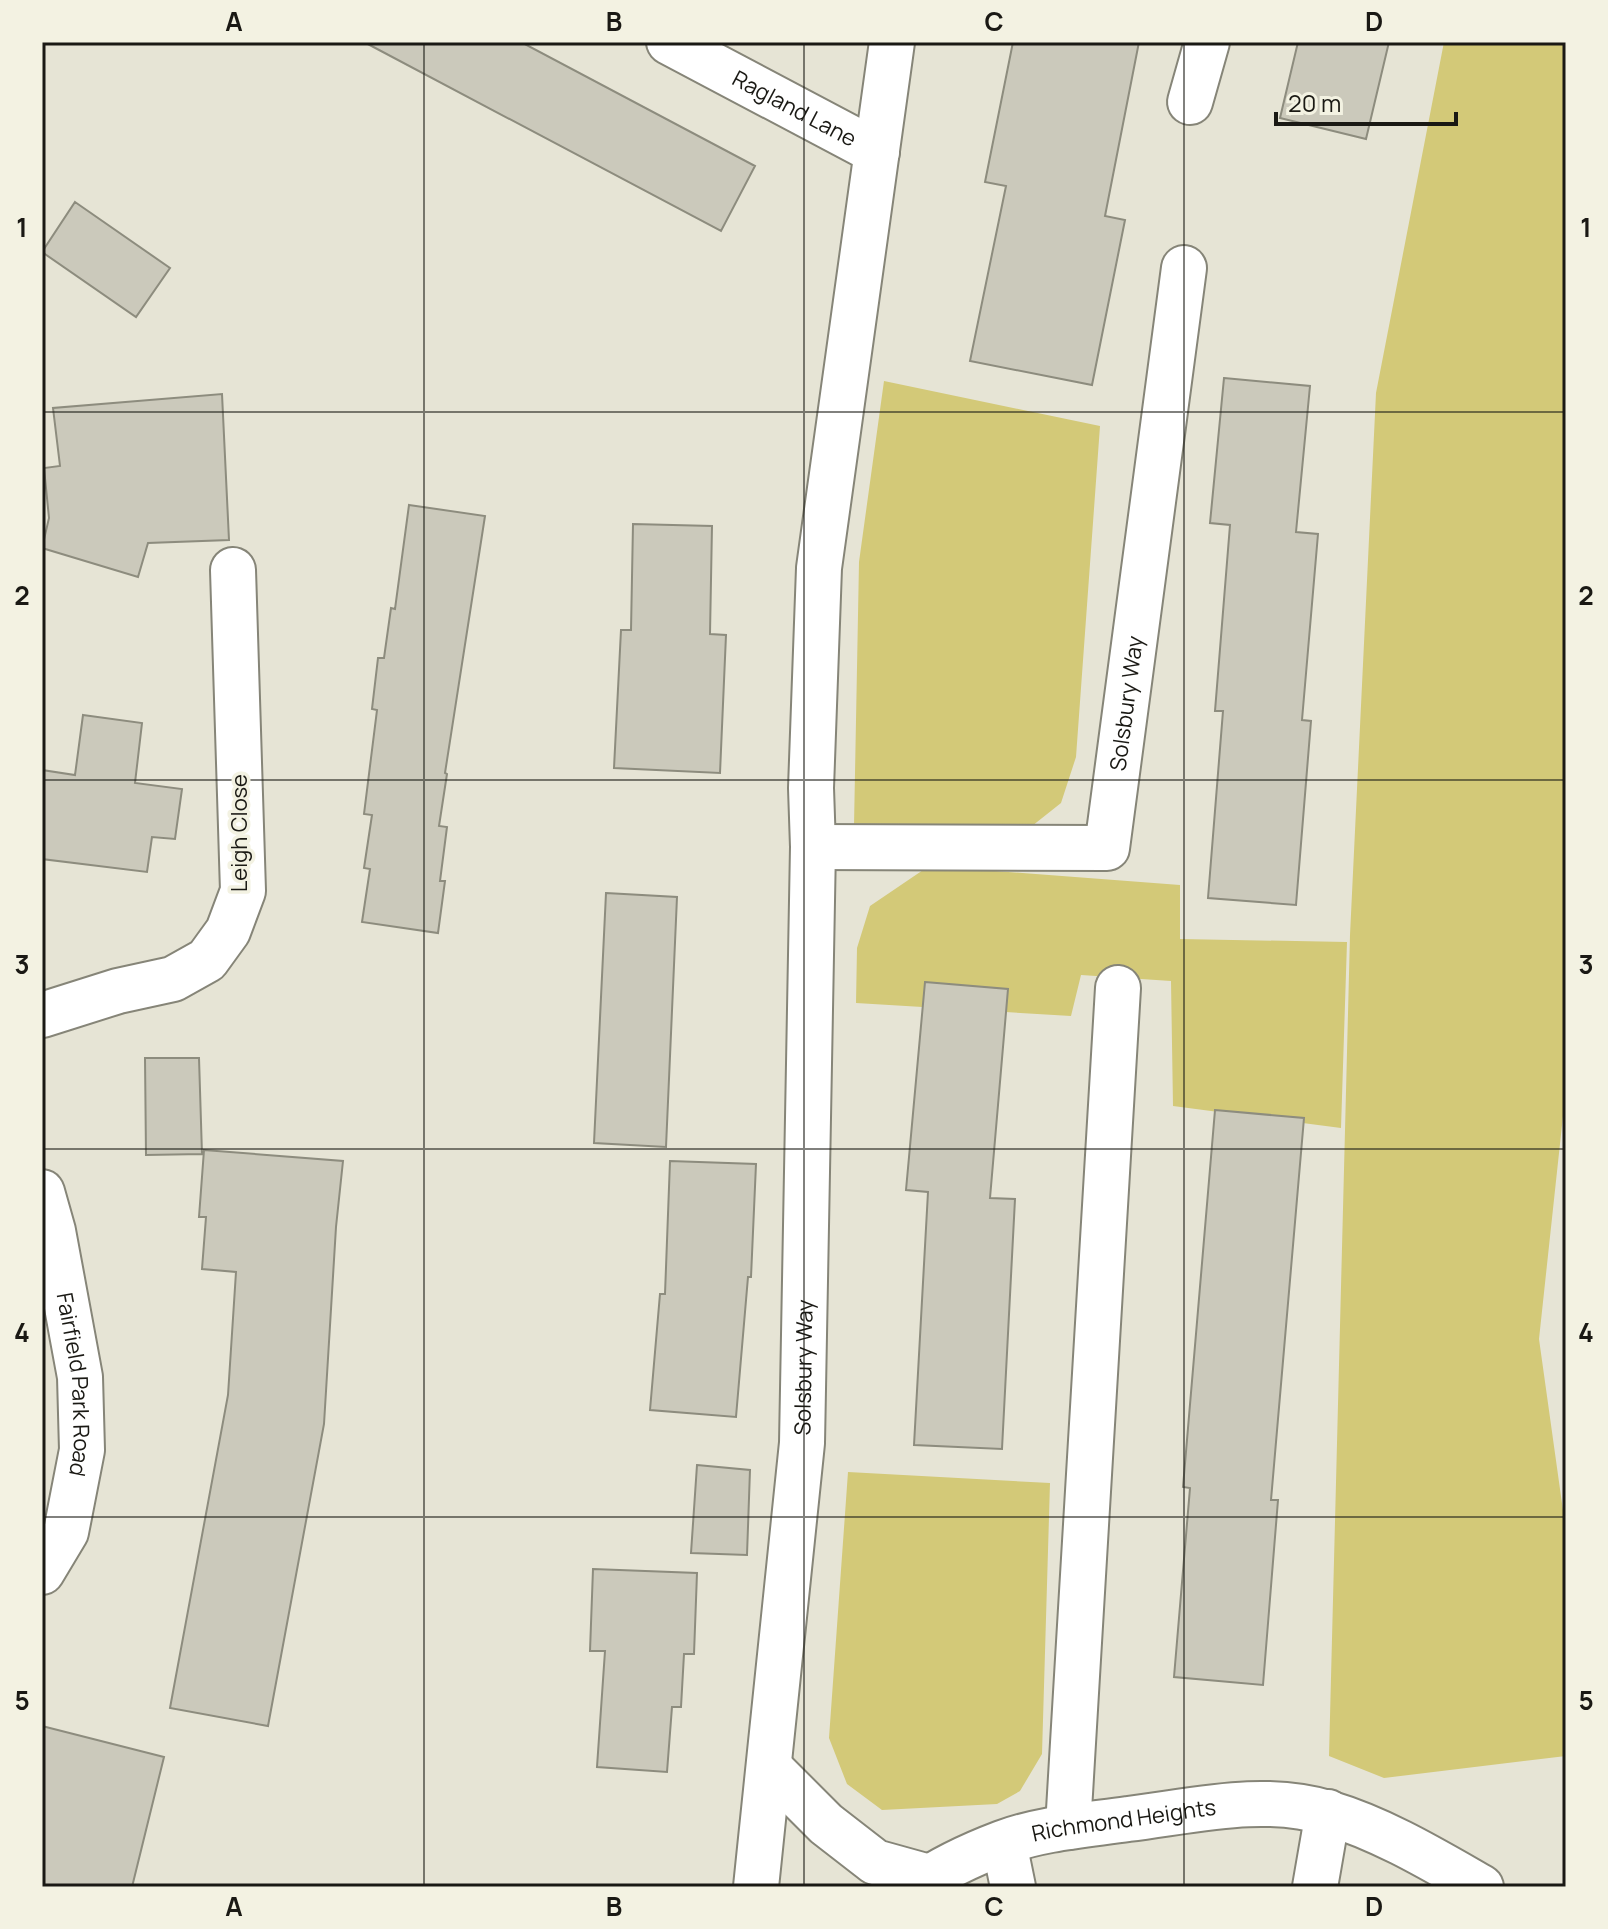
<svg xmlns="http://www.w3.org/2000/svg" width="1608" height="1929" font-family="Manrope,sans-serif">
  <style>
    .green { fill: #d3c978 }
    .building { fill: #cbc9bb; stroke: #8d8c7e; stroke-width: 2 }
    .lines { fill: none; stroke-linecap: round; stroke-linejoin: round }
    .street-casing { stroke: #868578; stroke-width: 48 }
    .street { stroke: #fff; stroke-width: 44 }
    .grid { fill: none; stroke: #1a1914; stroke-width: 2; stroke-opacity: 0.55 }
    .labels { text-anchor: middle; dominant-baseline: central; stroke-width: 7; stroke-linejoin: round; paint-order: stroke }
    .street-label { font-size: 22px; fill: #1a1914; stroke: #f3f2e2 }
    .neatline { fill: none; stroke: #1a1914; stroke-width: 3 }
    .grid-label { font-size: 26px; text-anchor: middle; font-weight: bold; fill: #1a1914 }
  </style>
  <rect width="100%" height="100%" fill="#e6e4d5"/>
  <path class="green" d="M1444 42H1566V1088L1539 1339 1566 1532V1756L1384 1778 1329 1756 1350 935 1376 393Z
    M884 381 1100 426 1076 757 1061 803 1032 826H854L859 562Z
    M929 866 1180 885V939L1347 942 1341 1128 1173 1106 1171 981 1081 975 1071 1016 856 1003 857 948 870 906Z
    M848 1472 1050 1483 1042 1754 1020 1791 997 1804 882 1810 847 1784 829 1738Z"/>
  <path class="building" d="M364 42H521L755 166 721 231Z
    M1013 42H1139L1105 216 1125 220 1092 385 970 361 1006 186 985 182Z
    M1298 42H1389L1366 139 1280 118Z
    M75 202 170 268 136 317 42 252Z
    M1224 378 1310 386 1296 532 1318 534 1302 720 1311 721 1296 905 1208 898 1223 711H1215L1230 525 1210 523Z
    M222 394 229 540 148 543 138 577 42 548 49 518 44 468 60 466 53 408Z
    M409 505 485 516 445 773 447 774 439 826 447 827 440 881H445L438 933 362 922 370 869 364 868 372 815 364 814 377 710 372 709 378 658H384L391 608 395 609Z
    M633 524 712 526 710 634 726 635 720 773 614 768 621 630H631Z
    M83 715 142 723 135 783 182 789 175 839 152 837 147 872 42 859V770L75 775Z
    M606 893 677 897 666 1147 594 1143Z
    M925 982 1008 989 990 1198 1015 1199 1002 1449 914 1445 928 1192 906 1190Z
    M145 1058H199L202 1154 146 1155Z
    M1215 1110 1304 1118 1271 1500H1278L1263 1685 1174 1677 1190 1488 1183 1487Z
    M204 1150 343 1161 336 1227 324 1424 268 1726 170 1708 228 1395 236 1272 202 1269 206 1217H199Z
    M670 1161 756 1164 751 1277H748L736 1417 650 1410 660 1294H665Z
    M697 1465 750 1470 747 1555 691 1553Z
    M593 1569 697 1573 694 1654H684L681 1707H672L667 1772 597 1767 605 1651H590Z
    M42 1726 164 1757 132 1887H42Z"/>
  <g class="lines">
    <defs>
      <g id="street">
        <path id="s1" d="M669 42 877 152"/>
        <path d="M1190 102 1207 42"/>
        <path id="s2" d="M813 847 1107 848 1184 268"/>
        <path d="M42 1015 118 991 173 979 207 960 228 931 243 891 233 570"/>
        <path id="s3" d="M42 1192 53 1231 80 1377 82 1450 66 1532 42 1572"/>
        <path d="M769 1767 826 1824 875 1862 929 1877"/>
        <path d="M1068 1827 1118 988"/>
        <path d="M1004 1843 1013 1887"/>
        <path id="s4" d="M756 1887 802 1443 813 847 811 788 819 568 892 42"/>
        <path id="s5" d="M915 1887C941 1869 973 1854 1002 1843 1042 1828 1087 1825 1128 1819 1193 1811 1263 1793 1328 1813 1382 1829 1432 1859 1481 1887"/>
        <path d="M1315 1887 1328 1812"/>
      </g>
    </defs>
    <use href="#street" class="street-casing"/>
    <use href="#street" class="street"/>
  </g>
  <path class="grid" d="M424 42V1887M804 42V1887M1184 42V1887M42 412H1566M42 780H1566M42 1149H1566M42 1517H1566"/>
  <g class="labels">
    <g class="street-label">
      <text stroke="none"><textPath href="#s1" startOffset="142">Ragland Lane</textPath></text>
      <text stroke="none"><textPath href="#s2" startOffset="440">Solsbury Way</textPath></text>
      <text transform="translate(239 833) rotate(-90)">Leigh Close</text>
      <text stroke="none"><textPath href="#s4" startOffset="522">Solsbury Way</textPath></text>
      <text stroke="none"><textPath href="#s3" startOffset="196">Fairfield Park Road</textPath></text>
      <text stroke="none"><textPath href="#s5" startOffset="222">Richmond Heights</textPath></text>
    </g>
  </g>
  <rect width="1608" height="1929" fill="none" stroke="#f3f2e2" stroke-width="88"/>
  <path d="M1276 112v12h180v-12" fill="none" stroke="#1a1914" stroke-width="4"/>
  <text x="1288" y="112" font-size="24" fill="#1a1914" stroke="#f3f2e2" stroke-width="6" paint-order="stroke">20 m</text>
  <rect x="44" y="44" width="1520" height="1841" class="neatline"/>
  <g class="grid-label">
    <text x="234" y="31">A</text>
    <text x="614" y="31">B</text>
    <text x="994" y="31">C</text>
    <text x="1374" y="31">D</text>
    <text x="22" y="237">1</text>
    <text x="1586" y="237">1</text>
    <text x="22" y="605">2</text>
    <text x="1586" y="605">2</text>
    <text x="22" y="974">3</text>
    <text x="1586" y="974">3</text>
    <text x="22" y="1342">4</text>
    <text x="1586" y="1342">4</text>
    <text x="22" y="1710">5</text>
    <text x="1586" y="1710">5</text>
    <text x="234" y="1916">A</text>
    <text x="614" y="1916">B</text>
    <text x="994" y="1916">C</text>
    <text x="1374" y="1916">D</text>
  </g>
</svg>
